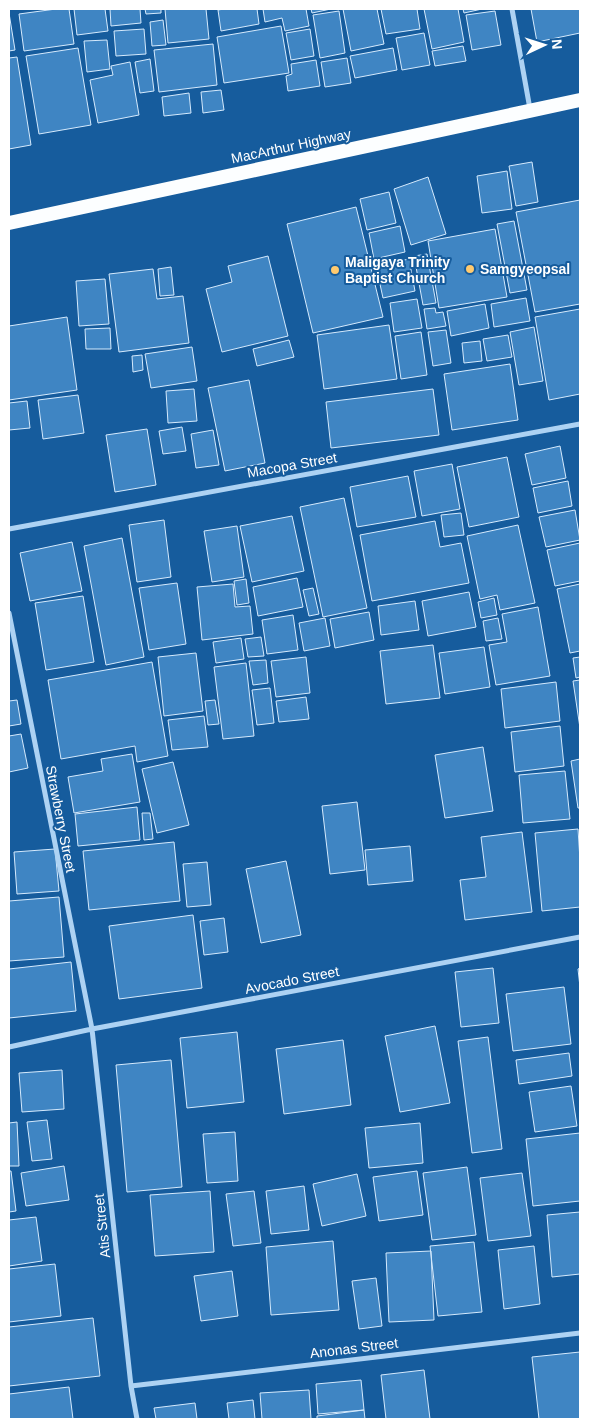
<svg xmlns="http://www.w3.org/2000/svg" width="589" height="1428" font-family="Helvetica,sans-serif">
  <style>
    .building { fill: #3f85c3; stroke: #d5eafd }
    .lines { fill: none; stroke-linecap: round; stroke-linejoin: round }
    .minor { stroke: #add2f3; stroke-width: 5 }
    .trunk { stroke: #fcfeff; stroke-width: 14 }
    .poi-dot { fill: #ffca6f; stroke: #165c9d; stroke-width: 2 }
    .labels { text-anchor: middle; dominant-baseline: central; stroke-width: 4; stroke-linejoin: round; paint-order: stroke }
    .street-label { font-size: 14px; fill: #fff; stroke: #165c9d }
    .poi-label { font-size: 14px; font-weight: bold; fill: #fff; stroke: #165c9d; text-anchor: start }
  </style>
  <rect width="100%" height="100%" fill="#165c9d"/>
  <path class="building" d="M56 9H69L74 44 24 51 19 14Z
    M74 9H105L108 31 77 35Z
    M110 9H140L141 23 111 26Z
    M145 9H161V13L146 14Z
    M165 9H206L209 39 168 43Z
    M224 9H257L259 24 221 31 218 10Z
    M263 9H306L309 26 285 31 282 18 265 22Z
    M311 9H331L312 13Z
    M343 9H377L384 44 351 51Z
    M381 9H417L420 29 386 34Z
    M424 9H458L464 42 432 49Z
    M463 9H482L464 13Z
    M531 9H580V33L537 42Z
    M339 11 345 53 320 58 313 15Z
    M495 11 501 45 472 50 466 15Z
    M9 13 15 50 9 51Z
    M163 20 166 45 152 46 150 22Z
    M281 26 289 73 224 83 217 37Z
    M144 29 146 54 116 56 114 31Z
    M310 29 314 56 291 60 286 33Z
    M424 33 430 65 402 70 396 38Z
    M107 40 110 69 87 72 84 41Z
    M213 44 217 85 159 92 154 50Z
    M463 46 466 61 435 66 432 51Z
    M78 48 91 125 39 134 26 56Z
    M393 48 397 70 355 78 350 56Z
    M17 57 31 145 9 149V58Z
    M347 58 351 83 325 87 321 62Z
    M150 59 154 91 140 93 135 62Z
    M316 60 320 86 288 91 286 76 292 74 291 64Z
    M130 62 139 115 98 123 90 80 113 75 111 66Z
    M221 90 224 110 203 113 201 92Z
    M189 93 191 113 164 116 162 97Z
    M532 162 538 202 516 206 509 166Z
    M507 171 512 209 482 213 477 176Z
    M428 177 446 234 411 245 394 189Z
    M389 192 396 223 367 230 360 199Z
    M580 200V304L535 312 516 212Z
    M356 207 383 317 313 333 287 224Z
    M514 221 527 290 510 293 497 224Z
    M400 226 405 252 374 259 369 233Z
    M495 229 507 297 439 308 428 241Z
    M427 254 436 303 423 305 414 256Z
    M268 256 288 336 222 352 206 289 232 282 228 266Z
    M409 259 415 291 383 298 376 266Z
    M171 267 174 295 160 296 158 269Z
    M153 269 157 299 183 296 189 343 119 352 109 274Z
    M105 279 109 324 79 326 76 281Z
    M526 298 530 321 494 327 491 304Z
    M417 299 422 328 394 332 390 303Z
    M485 304 489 328 451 336 447 311Z
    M435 308 436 313 443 312 446 326 427 329 424 309Z
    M580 309V394L549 400 535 317Z
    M67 317 77 390 9 400V326Z
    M389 325 397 379 324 389 317 335Z
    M534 327 543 381 519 385 510 332Z
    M110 328 111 349H86L85 329Z
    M446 330 451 363 433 366 428 332Z
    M421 332 427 375 401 379 395 336Z
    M508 335 512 357 487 361 483 339Z
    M289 340 294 357 257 366 253 349Z
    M480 341 482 361 464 363 462 343Z
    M192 347 197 381 151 388 145 354Z
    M142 355 143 370 133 372 132 356Z
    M510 364 518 420 452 430 444 374Z
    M249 380 265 463 225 471 208 388Z
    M194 389 197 421 168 423 166 391Z
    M433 389 439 435 331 448 326 402Z
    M78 395 84 433 43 439 38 400Z
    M27 401 30 428 9 430V403Z
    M182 427 186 451 163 454 159 431Z
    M147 429 156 485 115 492 106 435Z
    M213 430 219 465 196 468 191 434Z
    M560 446 566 478 532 485 525 454Z
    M507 457 519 517 469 527 457 467Z
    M452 464 460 509 422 516 414 471Z
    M408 476 416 517 357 527 350 487Z
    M568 481 572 506 538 513 533 488Z
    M344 498 367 608 323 617 300 507Z
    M575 510 580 540 546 547 539 517Z
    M461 513 464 535 444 537 441 515Z
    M292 516 304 571 252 582 240 526Z
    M164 520 171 577 137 582 129 525Z
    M435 521 440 547 461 543 469 583 372 601 360 535Z
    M518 525 535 603 500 610 497 595 480 599 467 536Z
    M237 526 244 577 212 582 204 531Z
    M122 538 144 657 106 665 84 546Z
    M72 542 82 591 30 601 20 553Z
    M580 543V581L555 586 547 550Z
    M297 578 303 607 258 616 253 587Z
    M246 579 249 603 237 605 234 581Z
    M177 583 186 644 149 650 139 588Z
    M233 584 235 607 250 606 253 634 202 640 197 587Z
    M580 584V651L570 653 557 589Z
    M313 588 319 614 309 616 303 590Z
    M469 592 476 627 428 636 422 601Z
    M83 596 94 662 46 670 35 603Z
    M494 598 497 615 481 618 478 602Z
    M415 601 419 630 381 635 378 606Z
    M538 607 550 676 496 685 489 645 507 642 502 614Z
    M369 612 374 640 335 648 330 619Z
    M293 615 298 650 267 654 262 620Z
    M325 618 330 646 304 651 299 623Z
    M498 618 502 639 486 641 483 621Z
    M261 637 264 656 248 657 245 639Z
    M241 638 244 659 216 663 213 642Z
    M433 645 440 698 386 704 380 651Z
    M484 647 490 687 445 694 439 653Z
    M196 653 203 711 164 716 158 657Z
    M306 657 310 693 276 697 271 661Z
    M580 657V677L576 678 573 658Z
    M266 660 268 683 253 685 249 661Z
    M152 662 168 756 137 762 135 746 61 759 48 680Z
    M246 663 254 736 223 739 214 667Z
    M580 680V728L573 681Z
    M556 682 560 721 505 728 501 689Z
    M270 688 274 723 257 725 252 690Z
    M306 697 309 719 279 722 276 701Z
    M17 700 21 724 9 726V701Z
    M215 700 219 724 208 725 205 701Z
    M204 716 208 747 172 750 168 720Z
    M560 726 564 766 515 772 511 732Z
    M21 734 28 768 9 772V736Z
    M483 747 493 811 445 818 435 755Z
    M132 754 140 802 74 813 68 777 103 771 101 759Z
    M580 759V808H578L571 761Z
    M173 762 189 825 157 833 142 769Z
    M565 771 570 819 523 823 519 775Z
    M357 802 365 870 330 874 322 806Z
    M137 807 140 840 78 846 75 814Z
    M142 813H150L153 839 144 840Z
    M578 829 580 860V907L542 911 535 833Z
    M522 832 532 912 465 920 460 880 486 877 481 837Z
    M174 842 180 901 89 910 83 851Z
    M410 846 413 881 368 885 365 850Z
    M55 849 59 891 17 894 14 852Z
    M286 861 301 935 261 943 246 869Z
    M207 862 211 905 187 907 183 864Z
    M59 897 64 957 9 961V901Z
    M193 915 202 988 119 999 109 926Z
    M224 918 228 952 204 955 200 921Z
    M71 962 76 1011 9 1018V969Z
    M493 968 499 1023 461 1027 455 972Z
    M580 968V987L578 969Z
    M564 987 571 1044 513 1051 506 994Z
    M435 1026 450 1103 400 1112 385 1036Z
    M237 1032 244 1102 187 1108 180 1038Z
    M488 1037 502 1149 472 1153 458 1041Z
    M343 1040 351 1105 284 1114 276 1049Z
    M569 1053 572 1076 519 1084 516 1060Z
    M171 1060 182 1187 127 1192 116 1065Z
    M62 1070 64 1109 22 1112 19 1073Z
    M571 1086 577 1126 535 1132 529 1092Z
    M47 1120 52 1159 32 1161 27 1122Z
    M17 1122 19 1166H9V1123Z
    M420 1123 423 1163 369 1168 365 1128Z
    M235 1132 238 1181 207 1183 203 1134Z
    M580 1133V1201L533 1206 526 1139Z
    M64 1166 69 1200 26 1206 21 1173Z
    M467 1167 476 1235 432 1240 423 1173Z
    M9 1171H11L16 1211 9 1212Z
    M417 1171 423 1215 379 1221 373 1177Z
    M522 1173 531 1236 488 1241 480 1178Z
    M357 1174 366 1216 322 1226 313 1184Z
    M304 1186 309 1230 271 1234 266 1191Z
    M210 1191 214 1252 155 1256 150 1195Z
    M254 1191 261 1243 233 1246 226 1194Z
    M580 1212V1274L552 1277 547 1215Z
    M36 1217 42 1261 9 1266V1220Z
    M333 1241 339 1310 271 1315 266 1247Z
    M474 1242 482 1312 438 1316 430 1246Z
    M534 1246 540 1304 504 1309 498 1250Z
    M431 1251 434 1320 389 1322 386 1253Z
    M55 1264 61 1316 9 1322V1269Z
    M232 1271 238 1316 201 1321 194 1276Z
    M376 1278 382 1326 359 1329 352 1281Z
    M93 1318 100 1376 9 1386V1327Z
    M580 1352V1419H539L532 1357Z
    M424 1370 430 1419H386L381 1375Z
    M361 1380 364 1410 318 1414 316 1384Z
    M69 1387 73 1419H9V1394Z
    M309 1390 311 1419H262L260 1393Z
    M253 1400 255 1419H229L227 1403Z
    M195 1403 197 1419H156L154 1408Z
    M364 1410 365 1419H317V1416Z"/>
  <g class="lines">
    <path class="minor" d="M512 9 530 109
      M9 529 580 424
      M9 613 92 1029 131 1386 137 1419
      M9 1047 92 1029 580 937
      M131 1386 580 1333"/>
    <path class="trunk" d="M9 223 580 100"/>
  </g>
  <g class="poi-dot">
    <circle cx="470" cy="269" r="5"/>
    <circle cx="335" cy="270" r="5"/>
  </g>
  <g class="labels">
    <g class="street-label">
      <text transform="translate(291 146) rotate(-12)">MacArthur Highway</text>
      <text transform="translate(292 465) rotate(-10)">Macopa Street</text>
      <text transform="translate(61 819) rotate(79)">Strawberry Street</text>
      <text transform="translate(292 980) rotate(-11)">Avocado Street</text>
      <text transform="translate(102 1226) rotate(-96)">Atis Street</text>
      <text transform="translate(354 1348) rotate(-7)">Anonas Street</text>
    </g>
    <g class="poi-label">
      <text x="345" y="262">Maligaya Trinity<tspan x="345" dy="16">Baptist Church</tspan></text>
      <text x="480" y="269">Samgyeopsal</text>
    </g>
  </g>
  <rect width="589" height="1428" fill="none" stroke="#ffffff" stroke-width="20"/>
  <g transform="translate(544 45) rotate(86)" stroke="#165c9d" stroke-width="4" paint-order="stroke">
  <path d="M0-4L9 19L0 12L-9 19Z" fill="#ffffff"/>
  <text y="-8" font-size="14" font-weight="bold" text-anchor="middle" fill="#ffffff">N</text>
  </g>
</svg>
